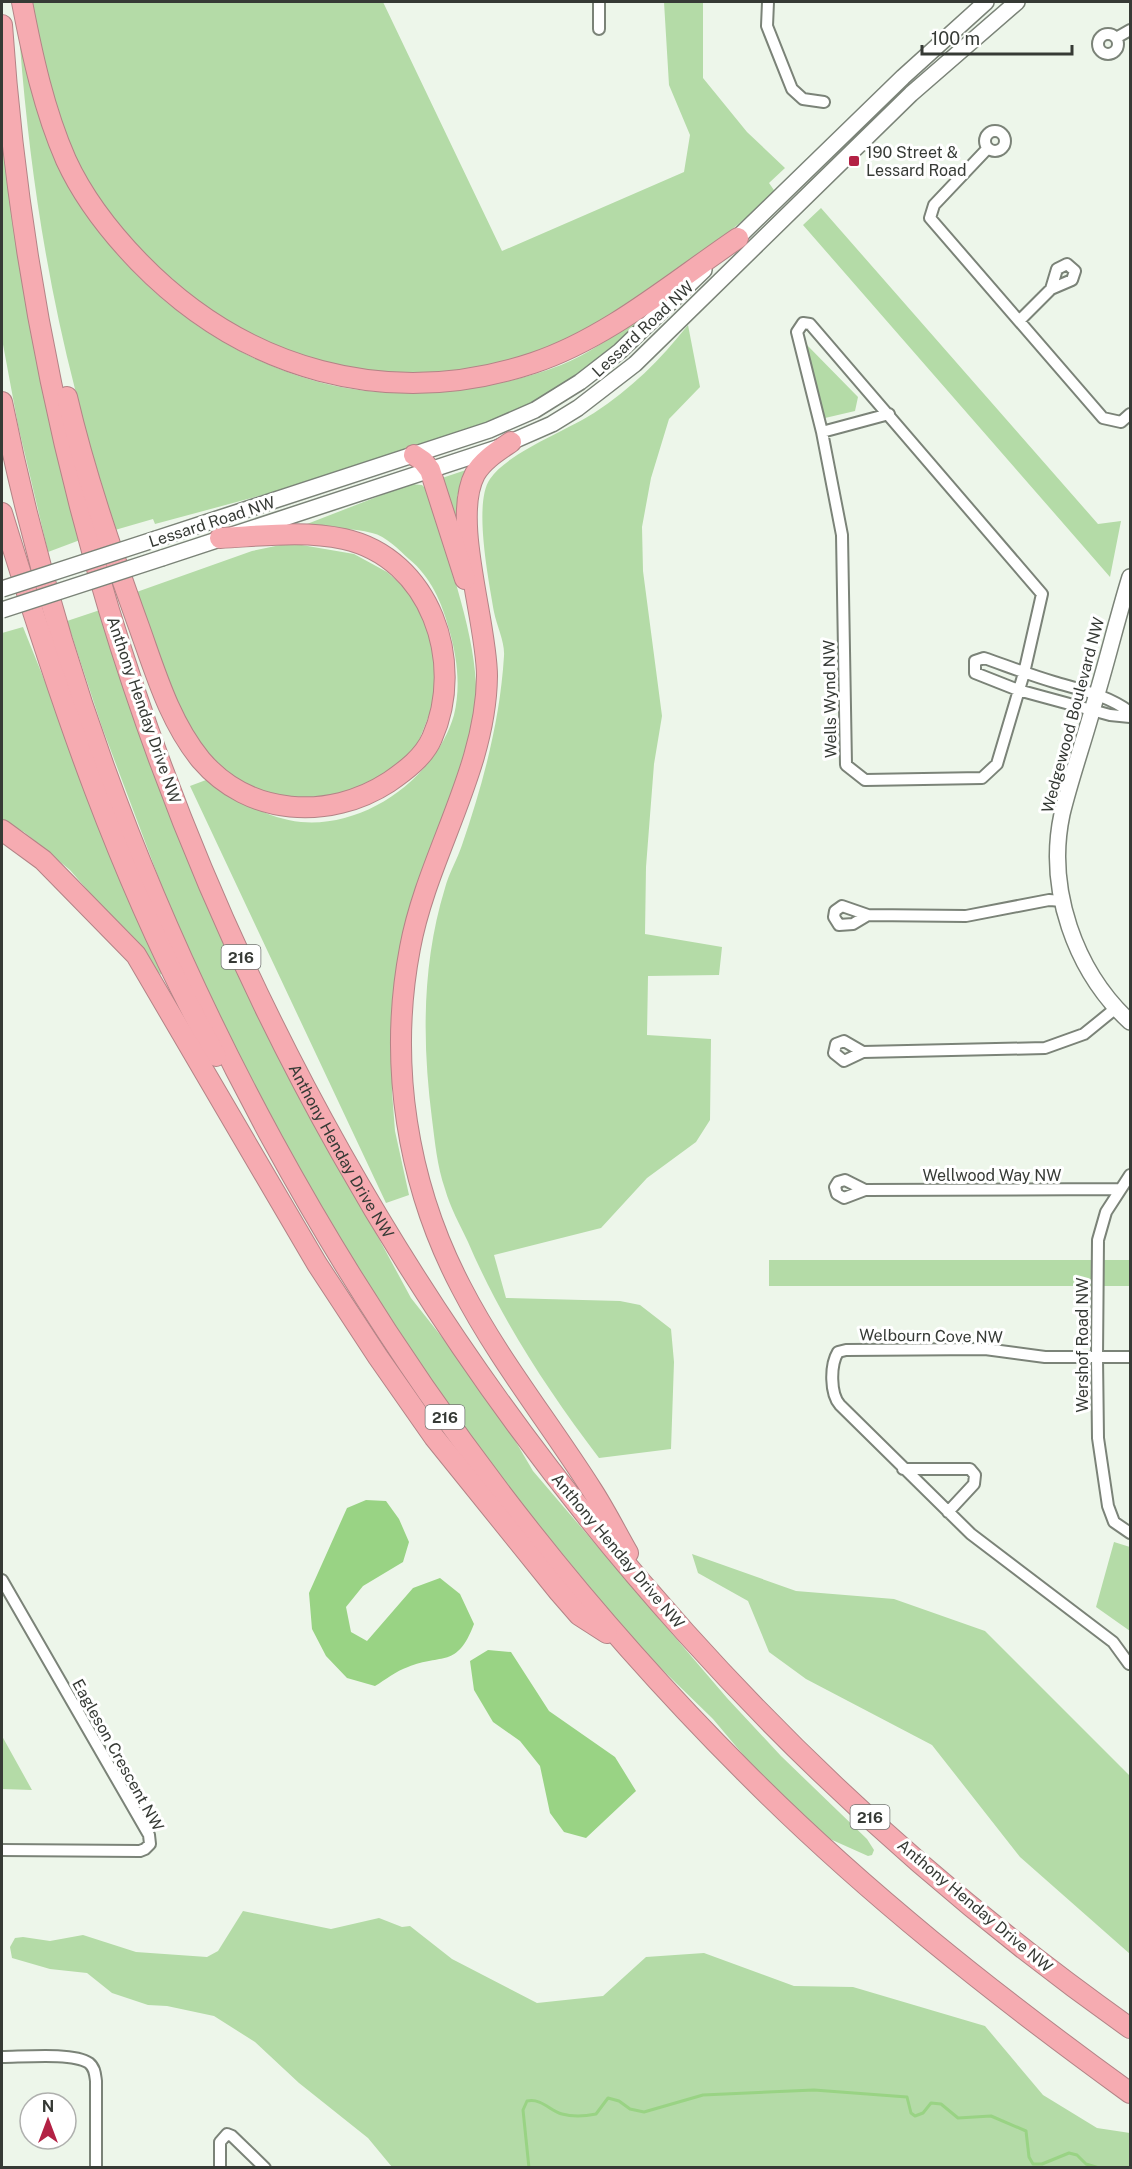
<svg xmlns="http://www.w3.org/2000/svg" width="1132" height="2169" font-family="'Public Sans',sans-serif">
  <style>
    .green { fill: #b4dba7 }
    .water { fill: #99d384 }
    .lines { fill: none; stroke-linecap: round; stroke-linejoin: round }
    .stream { stroke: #99d384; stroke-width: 3 }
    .street-casing { stroke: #7b8378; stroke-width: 14 }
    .secondary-casing { stroke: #7b8378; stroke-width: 18 }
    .highway-casing { stroke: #b38386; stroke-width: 22 }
    .street { stroke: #fff; stroke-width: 10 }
    .secondary { stroke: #fff; stroke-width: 15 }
    .highway { stroke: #f6abb1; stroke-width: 20 }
    .secondary-bridge-casing { stroke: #7b8378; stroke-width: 18; stroke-linecap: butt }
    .secondary-bridge { stroke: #fff; stroke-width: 15 }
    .poi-dot { fill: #b32144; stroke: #fff; stroke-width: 2 }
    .labels { text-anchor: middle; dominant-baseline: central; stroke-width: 6; stroke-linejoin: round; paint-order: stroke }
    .shield { fill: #fff; stroke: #727572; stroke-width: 1.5 }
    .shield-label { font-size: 15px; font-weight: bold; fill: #363a35 }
    .poi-label { font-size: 16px; fill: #363a35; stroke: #fff; text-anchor: start }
    .street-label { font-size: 16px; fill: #363a35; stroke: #fff }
  </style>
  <rect width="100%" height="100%" fill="#edf6ea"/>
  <path class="green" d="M32 2H383L502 251 684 172 690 135 669 85 664 2H703V78L747 132 785 168 769 183 776 193C734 227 692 265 646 296 630 307 611 316 594 326 581 333 568 342 555 348 497 371 408 383 347 369 233 343 124 264 75 156 53 109 41 53 32 2Z
    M20 46H23C36 82 49 117 62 153 68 169 72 189 81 204 136 296 240 369 346 388 415 400 496 390 561 365 587 355 612 336 636 322L637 324C597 366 553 395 500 418L285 489 155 524 153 519 115 530C102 483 86 436 75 389 46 277 29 161 20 46Z
    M2 128C15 268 47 404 80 540L48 552 18 425 2 339Z
    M821 208 1098 524 1121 521 1110 577 803 225Z
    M688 325 700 387 669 419 651 478 642 527 643 571 662 716 654 764 646 867 645 934 722 947 719 975 648 976 647 1035 711 1039 710 1120 696 1142 647 1178 601 1228 494 1255 506 1298 620 1301 640 1305 671 1329 674 1362 671 1449 599 1458C547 1389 502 1321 468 1242 460 1225 450 1207 445 1189 437 1166 435 1142 432 1119 422 1041 422 963 445 888 449 873 457 860 462 845 483 784 500 721 504 656 505 642 497 627 494 612 489 582 473 503 490 479 507 453 566 431 594 413 631 389 660 360 688 325Z
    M805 343 858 397 855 411 825 418Z
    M469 469 457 496V525L442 478Z
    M410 484 422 485 427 490C445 553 480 640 476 705 475 720 470 736 467 750L393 1024 392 1092 395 1131 409 1195 386 1203 190 786 206 780C236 799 265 818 301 822 366 828 436 777 454 715 461 686 457 657 449 629 442 603 431 577 409 559 399 550 386 536 372 533 353 527 328 530 308 528L307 524Z
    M290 543 354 554 387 572 410 592 430 629 436 676 431 710 418 743 408 759 345 798 266 797 220 772 181 718 131 594 252 551Z
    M100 610 110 648 145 747 192 869 226 949 251 1002 411 1298 490 1398 533 1471 727 1698 781 1756 867 1839 874 1850 872 1855 868 1856 821 1835 745 1757 713 1719 639 1647 524 1507 454 1414 327 1222 221 1024 168 903 102 727 67 621Z
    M23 627 161 970V975L70 870 24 832 2 820V633Z
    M769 1260H1130V1286H769Z
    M1114 1542 1130 1547V1631L1096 1607Z
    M692 1554 796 1591 894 1599 985 1631 1130 1776V1954L1020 1857 932 1745 806 1679 769 1652 748 1601 698 1573Z
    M2 1736 32 1790 2 1789Z
    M243 1911 331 1929 379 1918 402 1927 410 1926 452 1959 537 2003 603 1996 646 1957 704 1953 794 1986 853 1987 985 2026 1043 2095 1097 2128 1130 2133V2167H392L368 2138 299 2083 255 2042 214 2016 167 2006 148 2005 112 1993 87 1973 50 1969 12 1958 10 1947 15 1938 23 1937 50 1941 83 1935 136 1952 207 1957 218 1951Z"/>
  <path class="water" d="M366 1500 386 1501 399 1519 409 1542 403 1562 363 1586 346 1607 351 1632 367 1641 413 1588 440 1578 460 1594 474 1624C457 1669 442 1653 408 1667 396 1671 385 1680 375 1686L347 1678 326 1656 312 1629 309 1593 347 1508Z
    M488 1650 511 1652 549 1711 615 1757 636 1791 586 1838 564 1832 550 1813 540 1766 520 1741 493 1722 474 1690 470 1661Z"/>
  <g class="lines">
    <path class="stream" d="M529 2168 523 2110 527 2101C542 2098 550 2111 562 2114 573 2117 586 2116 596 2114L608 2098 619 2101 630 2109 644 2112 703 2095 814 2090 907 2097 911 2113 915 2116 923 2113 931 2103 941 2104 958 2118 991 2116 1026 2131 1029 2157 1033 2164H1042L1069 2153 1077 2155 1086 2164 1099 2168"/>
    <defs>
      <path id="street" d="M599 2V29
        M768 2 767 26 792 89 803 99 824 102
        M1098 44a10 10 0 1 1 20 0a10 10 0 1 1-20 0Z
        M1116 38 1130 30
        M985 141a10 10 0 1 1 20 0a10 10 0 1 1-20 0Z
        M988 148 934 205 930 218 1103 418 1121 422 1130 414
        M1019 321 1051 289 1072 280 1075 271 1067 264 1057 269 1051 289
        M803 323 810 324 1042 594 1024 673 997 764 982 778 865 780 846 765 842 535 822 432 797 332Z
        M822 432 889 414
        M1130 712C1107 695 1081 690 1054 682 1030 675 1007 666 984 658L975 661V673L1018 690 1110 715 1130 717
        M868 915 853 924 839 925 834 917 835 911 842 906 868 915 966 916 1049 900 1063 901
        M863 1052 844 1061 834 1053 836 1044 844 1041 863 1052 1045 1048 1084 1034 1116 1008
        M1130 1175 1106 1212 1098 1240 1097 1357 1098 1438 1108 1506 1114 1522 1130 1533
        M865 1190 844 1198 837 1194 835 1187 838 1182 845 1180 865 1190 1119 1189
        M903 1469H970L975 1475 974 1484 948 1512
        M2 1580 149 1835 150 1844 145 1849 140 1851 2 1850
        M1129 1664 1113 1642 971 1534 840 1405C830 1394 830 1365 838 1352L846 1350 985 1349 1045 1357H1130
        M2 2057C22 2057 73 2052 89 2063 95 2068 95 2074 96 2081V2168
        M220 2168V2142L227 2134 232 2136 265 2168"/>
      <path id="secondary" d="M730 245 903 77 986 2
        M156 539 489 430 535 410 580 382 620 351 704 270
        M162 558 497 448 552 424 578 408 635 364 911 94 1017 2
        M1130 577C1117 619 1107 662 1094 704 1084 741 1071 777 1062 814 1046 889 1075 971 1130 1022"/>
      <g id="highway">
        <path d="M22 2C32 54 44 110 66 160 83 197 110 232 139 262 244 370 388 411 533 363 608 338 673 282 738 238"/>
        <path id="s1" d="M2 25C56 824 476 1566 1130 2028"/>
        <path d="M67 397C85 474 111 549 138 624 155 671 169 721 201 760 249 816 329 821 389 782 405 771 424 757 432 738 466 662 430 558 344 539 303 530 261 536 220 538"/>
        <path d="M2 402C106 918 373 1400 745 1772 863 1891 995 1995 1130 2093"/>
        <path d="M511 442C498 451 483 460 475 474 451 519 487 622 487 676 486 771 427 856 410 948 388 1063 407 1184 461 1287 498 1359 549 1422 592 1490 605 1510 616 1532 628 1553"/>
        <path d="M414 455 423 461 430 470 465 579"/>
        <path d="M2 513C59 699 121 885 216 1056"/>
        <path d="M2 830 43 860 136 955 317 1264 378 1357 434 1437 559 1592 579 1615 607 1633"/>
      </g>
    </defs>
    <use href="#street" class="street-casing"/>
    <use href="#secondary" class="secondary-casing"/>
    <use href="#highway" class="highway-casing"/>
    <use href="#street" class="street"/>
    <use href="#secondary" class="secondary"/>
    <use href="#highway" class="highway"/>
    <defs>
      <path id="secondary-bridge" d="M2 589 156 539
        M2 610 162 558"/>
    </defs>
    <use href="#secondary-bridge" class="secondary-bridge-casing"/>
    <use href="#secondary-bridge" class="secondary-bridge"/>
  </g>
  <rect class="poi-dot" x="848" y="155" width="12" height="12" rx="3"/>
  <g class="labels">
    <g class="shield">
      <rect x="221.5" y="945" width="39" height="24" rx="4.5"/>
      <rect x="425.5" y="1405" width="39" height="24" rx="4.5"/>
      <rect x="850.5" y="1805" width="39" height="24" rx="4.5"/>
    </g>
    <g class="shield-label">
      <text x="241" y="957">216</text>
      <text x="445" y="1417">216</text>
      <text x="870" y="1817">216</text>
    </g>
    <g class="poi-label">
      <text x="866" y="152">190 Street &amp;<tspan x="866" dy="18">Lessard Road</tspan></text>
    </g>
    <g class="street-label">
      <text transform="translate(643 329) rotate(-43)">Lessard Road NW</text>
      <text transform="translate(212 522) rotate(-18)">Lessard Road NW</text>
      <text transform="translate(830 699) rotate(-91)">Wells Wynd NW</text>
      <text transform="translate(144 710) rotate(71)">Anthony Henday Drive NW</text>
      <text transform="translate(1073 715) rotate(-75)">Wedgewood Boulevard NW</text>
      <text stroke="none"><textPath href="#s1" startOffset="1186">Anthony Henday Drive NW</textPath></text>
      <text x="992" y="1175">Wellwood Way NW</text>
      <text transform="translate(931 1336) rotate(1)">Welbourn Cove NW</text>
      <text transform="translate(1082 1345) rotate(-90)">Wershof Road NW</text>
      <text transform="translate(618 1551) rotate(50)">Anthony Henday Drive NW</text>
      <text transform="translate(118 1755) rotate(61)">Eagleson Crescent NW</text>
      <text transform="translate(975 1906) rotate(40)">Anthony Henday Drive NW</text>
    </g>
  </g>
  <rect width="1132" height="2169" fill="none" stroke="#363a35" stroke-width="6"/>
  <g transform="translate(48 2121)"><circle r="28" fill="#ffffff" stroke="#afb0ae" stroke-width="1.5"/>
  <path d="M0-4.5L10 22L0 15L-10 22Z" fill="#b32144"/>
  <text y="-9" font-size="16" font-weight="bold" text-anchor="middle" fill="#363a35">N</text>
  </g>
  <path d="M922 45v9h150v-9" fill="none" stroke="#363a35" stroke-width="3"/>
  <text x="931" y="45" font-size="18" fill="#363a35" stroke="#ffffff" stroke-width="4.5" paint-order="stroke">100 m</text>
</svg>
